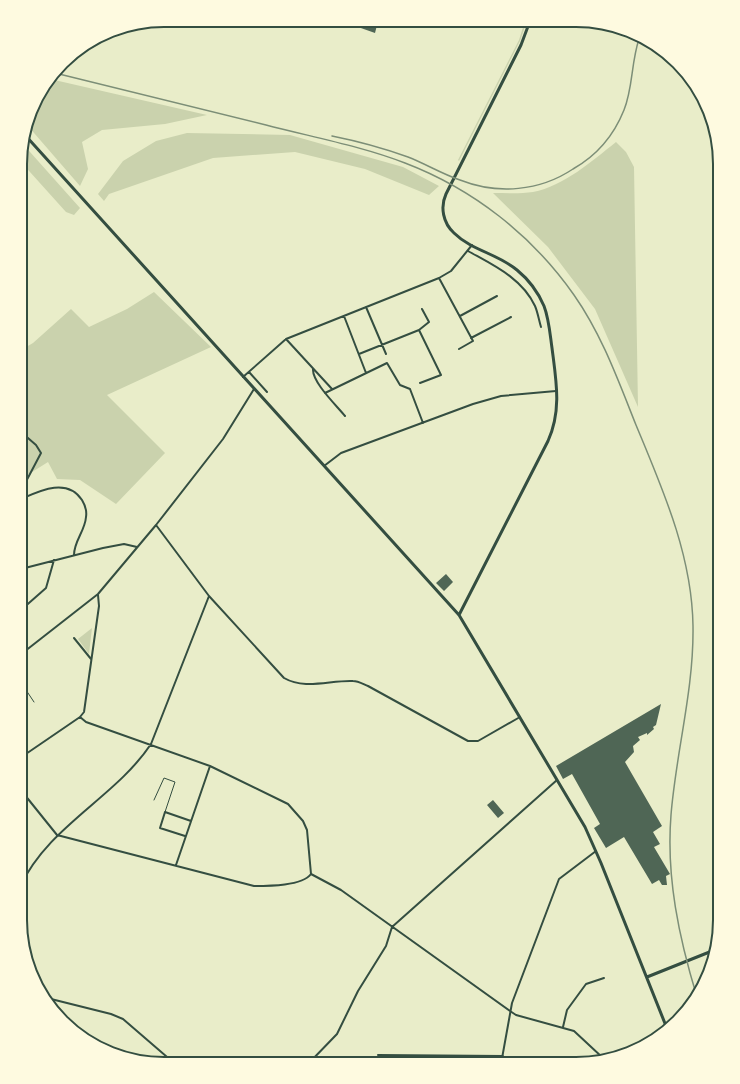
<svg xmlns="http://www.w3.org/2000/svg" width="740" height="1084" font-family="'Nunito Sans',sans-serif">
  <style>
    .green { fill: #cad2ad }
    .building { fill: #4f6655 }
    .lines { fill: none; stroke-linecap: round; stroke-linejoin: round }
    .service { stroke: #344e41; stroke-width: 1 }
    .minor { stroke: #344e41; stroke-width: 2 }
    .secondary { stroke: #344e41; stroke-width: 3 }
    .rail { stroke: #7c8e77; stroke-width: 1.5 }
    .rim { fill: none; stroke: #344e41; stroke-width: 2 }
  </style>
  <rect width="100%" height="100%" fill="#e9edc9"/>
  <path class="green" d="M525 21H527L520 41 459 161 458 160 519 40Z
    M50 79 207 115 165 124 102 130 82 142 88 169 80 186 28 126 39 92Z
    M187 133 290 135 403 167 439 186 429 195 365 169 295 152 213 158 109 194 104 201 98 194 123 161 156 141Z
    M616 142 626 152 634 167 638 407 595 309 548 247 493 193C506 193 520 194 533 192 564 186 592 161 616 142Z
    M22 143 80 208 74 215 66 212 21 162Z
    M154 292 211 347 107 395 165 453 116 504 80 480 57 479 48 462 21 479V350L33 343 71 309 89 327 127 309Z
    M92 628 89 654 78 639Z"/>
  <path class="building" d="M360 21H378L375 33 358 27Z
    M446 574 453 582 444 591 436 583Z
    M661 704 656 725 653 727 654 729 647 735V733L638 737 640 740 633 746 634 752 625 762 662 826 653 832 660 844 654 847 670 874 666 876 667 885H662L659 880 652 884 624 837 606 848 594 828 600 824 572 774 563 779 556 766Z
    M493 800 504 813 498 818 487 805Z"/>
  <g class="lines">
    <path class="service" d="M20 681 34 702
      M154 800 164 778 175 782 165 812"/>
    <path class="minor" d="M468 251C493 265 522 278 535 306 538 313 539 321 541 327
      M439 278 473 341 459 349
      M366 307 386 354
      M344 316 366 373
      M460 316 497 296
      M419 330 429 322 422 309
      M471 338 511 317
      M286 339 332 389
      M359 354 419 330 441 375 420 383
      M313 369C312 382 336 405 345 416
      M249 372 267 392
      M243 377 286 339 439 278 451 271 472 245
      M325 393 387 363 400 385 410 389 423 423
      M324 466 341 453 473 404 501 396 556 391
      M21 491 41 453 36 445 21 432
      M21 499C39 491 67 477 82 500 85 505 87 511 86 517 85 531 74 541 74 555
      M156 525 209 596 284 678C305 690 330 680 353 681 358 681 363 684 368 686L468 741H478L520 717
      M21 569 103 548 124 544 137 547
      M21 610 46 588 54 560
      M74 638 91 659
      M20 655 98 594 156 525 223 439 254 389
      M80 717 86 722 210 766 288 804 303 821 307 830 311 874 341 890 510 1011 516 1015 574 1031 603 1058
      M20 758 80 717 84 712 99 606 98 595
      M20 789 57 835 254 886C269 886 302 886 311 874
      M185 836 160 828 165 812 191 821
      M176 865 210 766
      M20 887C48 826 115 798 151 744L209 596
      M47 998 111 1014 123 1019 174 1063
      M563 1027 567 1010 586 984 604 978
      M378 1055 503 1056
      M309 1063 337 1034 358 991 386 946 392 927 557 780
      M501 1064 512 1003 559 879 596 851"/>
    <path class="secondary" d="M25 135 459 615 585 827 601 863 666 1026
      M459 615 548 441C562 410 556 380 552 348 550 334 549 319 544 306 538 292 528 279 517 270 498 254 471 250 454 233 443 223 440 207 446 194L521 45 530 21
      M647 977 712 951"/>
    <path class="rail" d="M55 73C125 90 195 108 266 125 312 137 361 146 405 163 473 189 532 235 574 295 602 335 618 380 636 425 663 490 692 555 693 626 694 690 676 752 671 815 666 877 679 938 697 997
      M332 136C357 141 383 148 408 157 426 164 442 174 460 180 498 195 540 191 573 169 596 156 614 135 624 110 633 88 631 63 639 39
      M720 928V872
      M714 945 713 892 720 800"/>
  </g>
  <path d="M0 0H740V1084H0ZM164 27H576A137 137 0 0 1 713 164V920A137 137 0 0 1 576 1057H164A137 137 0 0 1 27 920V164A137 137 0 0 1 164 27Z" fill="#fefae0" fill-rule="evenodd"/>
  <path class="rim" d="M164 27H576A137 137 0 0 1 713 164V920A137 137 0 0 1 576 1057H164A137 137 0 0 1 27 920V164A137 137 0 0 1 164 27Z"/>
</svg>
